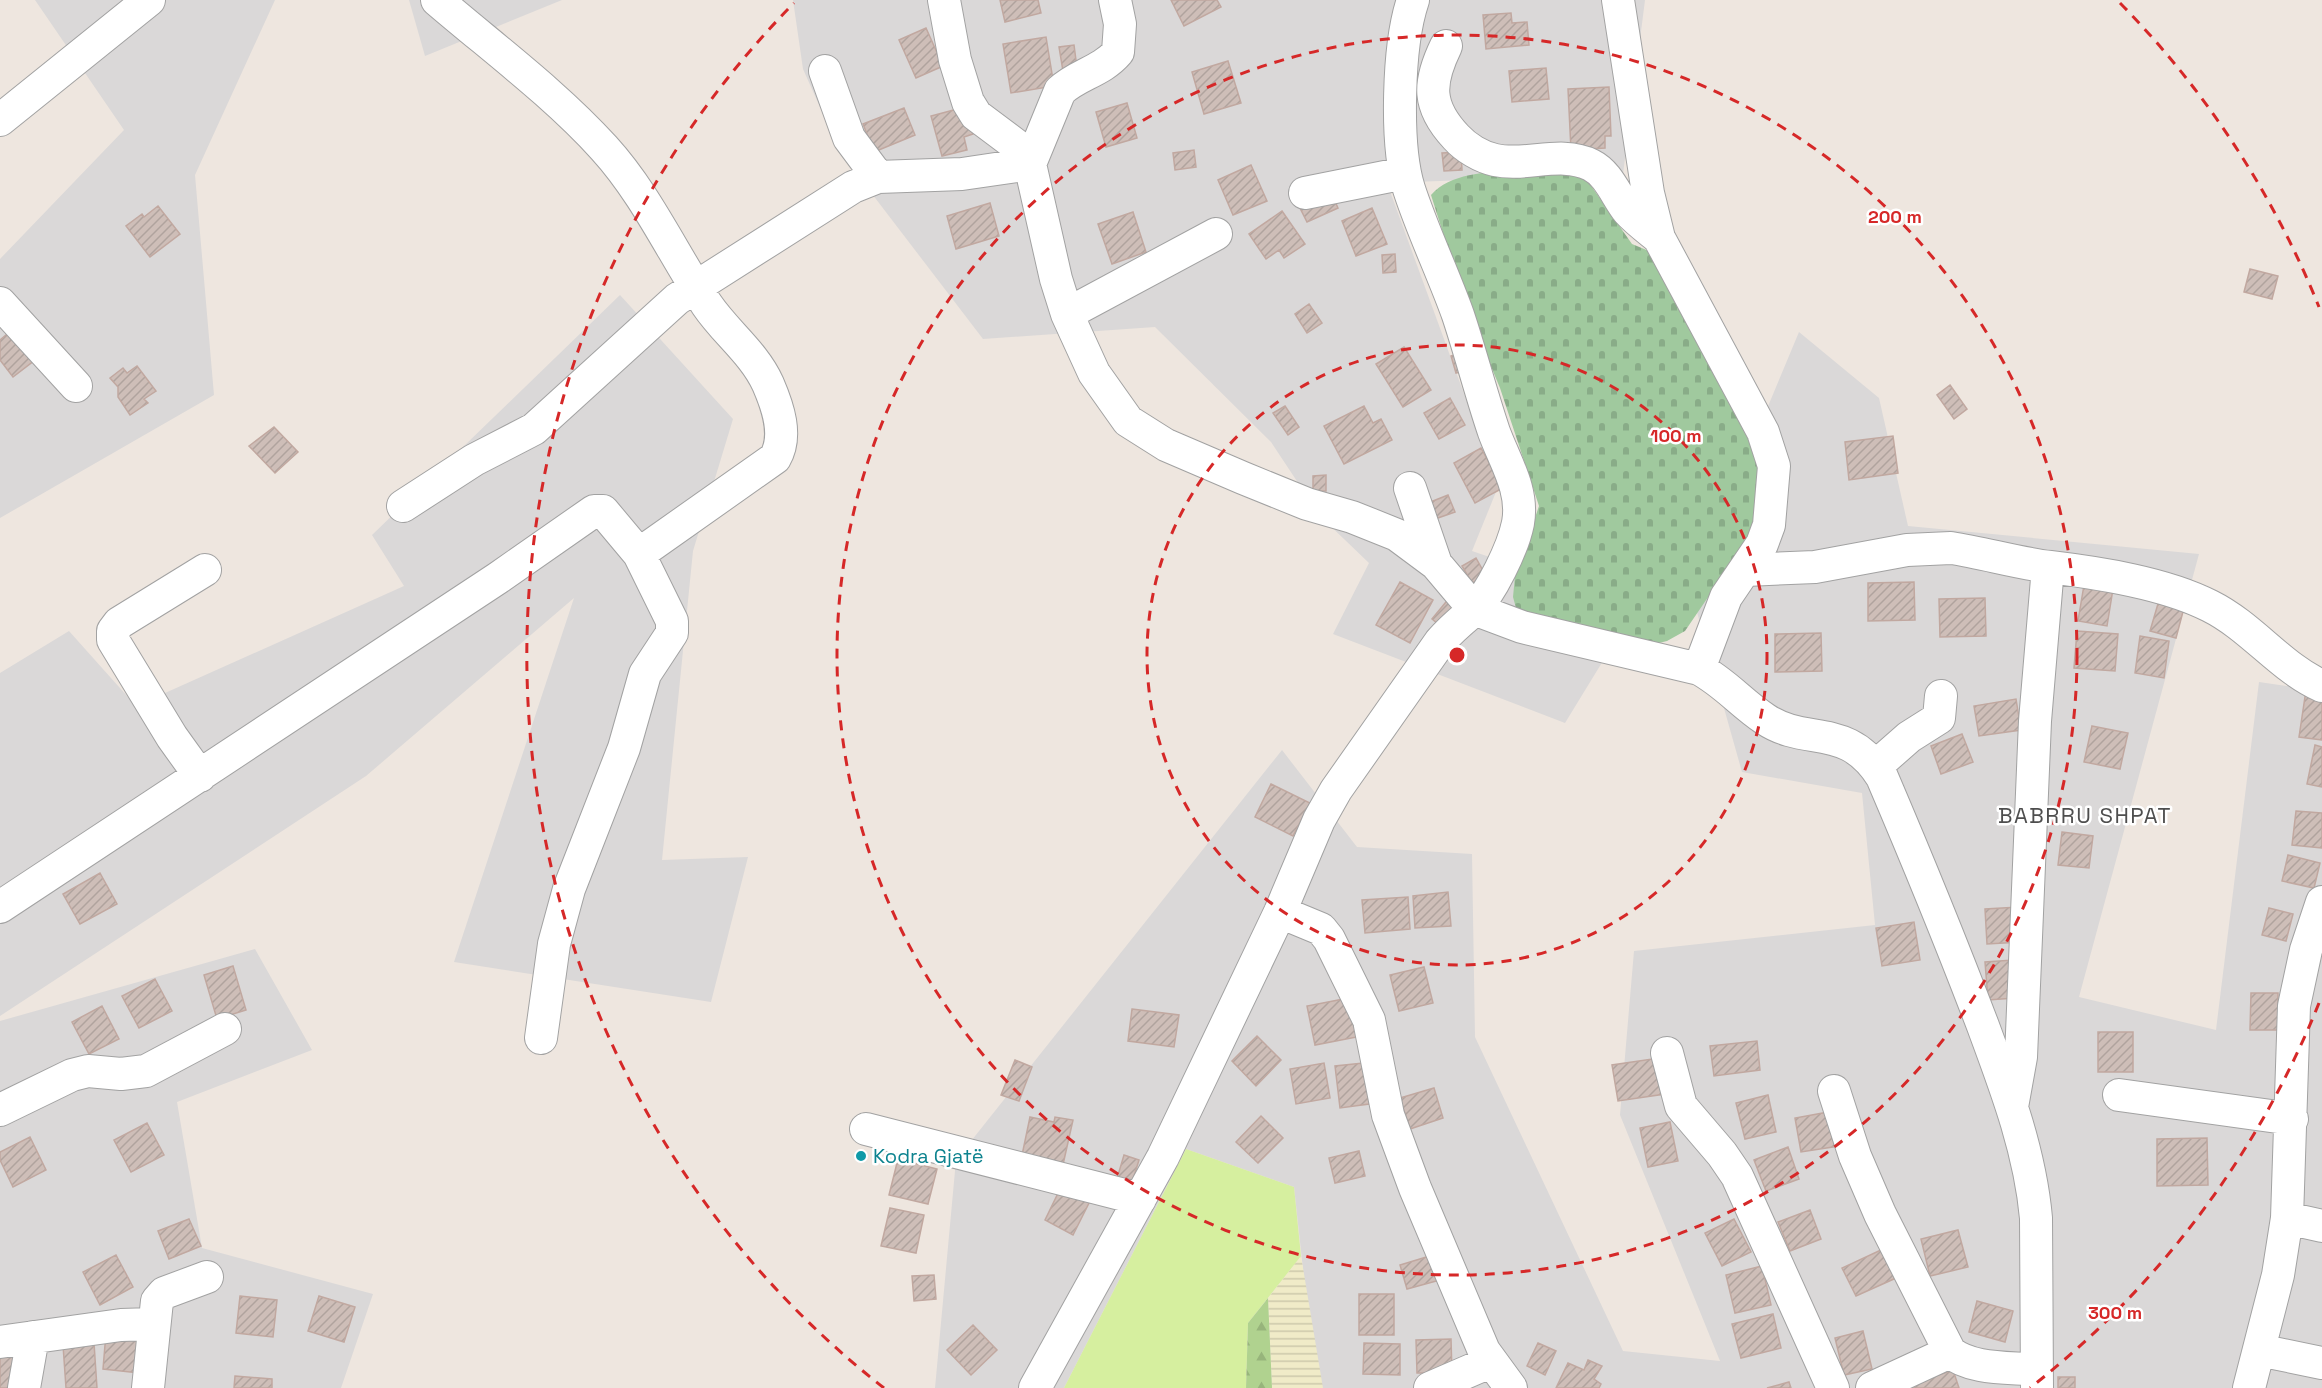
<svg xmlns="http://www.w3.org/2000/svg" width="2322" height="1388" font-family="'Space Grotesk',sans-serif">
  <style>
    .residential { fill: #dad8d8 }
    .farmland { fill: url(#farmland-rules) }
    .grass { fill: #d6ef9f }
    .forest { fill: url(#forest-firs) }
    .cemetery { fill: url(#cemetery-stones) }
    .building { fill: url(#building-hatch); stroke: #c1a8a0; stroke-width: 1.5 }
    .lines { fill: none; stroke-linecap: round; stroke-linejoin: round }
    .minor-casing { stroke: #a2a2a2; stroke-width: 34 }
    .minor { stroke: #fff; stroke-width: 32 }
    .ring { fill: none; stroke: #d62828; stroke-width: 3; stroke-dasharray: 10 8 }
    .culture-dot { fill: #0f9aa8; stroke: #fff; stroke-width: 2 }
    .labels { text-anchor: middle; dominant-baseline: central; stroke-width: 5; stroke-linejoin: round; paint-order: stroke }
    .culture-label { font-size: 20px; fill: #0d838f; stroke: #fff; text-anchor: start }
    .quarter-label { font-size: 22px; letter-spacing: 1.5px; fill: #4e4e4e; stroke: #fff }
    .centre { fill: #d62828; stroke: #fff; stroke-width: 3 }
    .ring-label { font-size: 18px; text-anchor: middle; font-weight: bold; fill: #d62828; stroke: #fff; stroke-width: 5; stroke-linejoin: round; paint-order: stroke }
  </style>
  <defs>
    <pattern id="farmland-rules" width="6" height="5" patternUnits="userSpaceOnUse" patternTransform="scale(1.5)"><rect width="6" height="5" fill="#f0ebc8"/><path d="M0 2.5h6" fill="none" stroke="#cdc9ab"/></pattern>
    <pattern id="forest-firs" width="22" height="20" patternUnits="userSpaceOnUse" patternTransform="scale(1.5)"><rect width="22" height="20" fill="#b0d28f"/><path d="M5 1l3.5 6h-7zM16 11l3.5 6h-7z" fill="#97b47b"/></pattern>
    <pattern id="cemetery-stones" width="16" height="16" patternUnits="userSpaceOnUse" patternTransform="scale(1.5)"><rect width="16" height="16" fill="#a0c99e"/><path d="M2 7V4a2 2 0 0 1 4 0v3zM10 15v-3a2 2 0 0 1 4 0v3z" fill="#89ac88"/></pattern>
    <pattern id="building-hatch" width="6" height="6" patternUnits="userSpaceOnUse" patternTransform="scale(1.5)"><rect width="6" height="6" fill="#cebeb8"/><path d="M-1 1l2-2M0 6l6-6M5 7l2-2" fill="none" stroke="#b0a39e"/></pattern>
  </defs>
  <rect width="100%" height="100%" fill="#eee6df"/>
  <path class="residential" d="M35 0H275L195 175 214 395 0 518V259L124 130Z
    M409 0H562L425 56Z
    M793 0H1645L1623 174 1387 183 1498 487 1472 551 1636 607 1565 723 1333 634 1369 563 1320 516 1271 442 1155 327 983 339 840 152 803 69Z
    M620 295 733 419 693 551 662 860 748 857 711 1002 454 962 574 598 366 776 0 1016V673L69 631 136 706 404 586 372 535Z
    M1799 332 1879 398 1908 526 2199 554 2079 997 2216 1030 2259 682 2322 691V1388H1316L1294 1187 1186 1149 1064 1388H935L956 1160 1282 750 1357 847 1472 854 1475 1037 1623 1351 1720 1361 1620 1115 1634 951 1875 925 1862 793 1742 772 1691 591Z
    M255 949 312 1050 177 1102 202 1248 373 1294 341 1388H0V1021Z"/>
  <path class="farmland" d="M1301 1256 1323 1388H1272L1268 1298Z"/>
  <path class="grass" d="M1186 1149 1294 1187 1301 1256 1248 1323 1246 1388H1064Z"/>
  <path class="forest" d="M1268 1298 1272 1388H1246L1248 1323Z"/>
  <path class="cemetery" d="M1513 169 1580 170 1632 244 1649 251 1746 432 1759 464 1758 509 1745 543 1685 631 1667 641 1651 645 1550 622 1516 608 1513 597 1515 576 1539 506 1500 388 1467 309 1431 195C1450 173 1486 173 1513 169Z"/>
  <path class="building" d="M1000 0H1038L1041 13 1005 22Z
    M1171 0H1217L1221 7 1184 26Z
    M1511 13 1512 23 1527 22 1529 45 1486 49 1483 15Z
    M926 28 943 66 916 78 899 40Z
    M1046 37 1054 86 1011 93 1003 44Z
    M1074 45 1077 68 1063 71 1059 47Z
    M1228 61 1241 103 1204 114 1192 72Z
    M1546 68 1549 99 1512 102 1509 71Z
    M1609 87 1611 136H1605V148L1571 150 1568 89Z
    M1127 103 1137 138 1106 147 1096 112Z
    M965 107 973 134 964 137 967 150 942 156 931 116Z
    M904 108 915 135 874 152 863 124Z
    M1194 150 1196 167 1175 170 1173 153Z
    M1461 152 1462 170 1444 171 1442 153Z
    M1251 165 1267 201 1233 215 1218 180Z
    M1331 192 1338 208 1307 222 1299 206Z
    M990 203 999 236 956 249 947 216Z
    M158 206 180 234 150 257 126 226 142 214 144 217Z
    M1372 208 1387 244 1356 256 1342 221Z
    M1282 211 1305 244 1284 258 1279 250 1266 259 1249 234Z
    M1133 212 1146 252 1112 264 1098 224Z
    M1395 254 1396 272 1383 273 1382 255Z
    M2250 269 2278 276 2272 299 2244 292Z
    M1309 304 1322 323 1307 333 1295 314Z
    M12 330 35 360 13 377 0 360V340Z
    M1404 347 1431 390 1403 407 1376 364Z
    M1463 352 1468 370 1456 373 1451 356Z
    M137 366 156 391 144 399 148 403 130 415 118 397V387L110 378 123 368 127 373Z
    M1950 385 1967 409 1954 419 1937 395Z
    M1450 398 1465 425 1439 439 1424 413Z
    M1285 406 1299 427 1288 435 1273 413Z
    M1364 406 1373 423 1381 419 1392 440 1344 464 1324 426Z
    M274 427 298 452 275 473 249 446Z
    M1893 436 1898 473 1849 480 1845 442Z
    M1481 448 1503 488 1475 503 1454 463Z
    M1326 475V491H1313V476Z
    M1448 495 1455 512 1435 519 1428 503Z
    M1476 558 1486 576 1472 583 1462 566Z
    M1400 582 1433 600 1410 643 1376 625Z
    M1914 582 1915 620 1868 621V583Z
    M2084 585 2113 589 2107 626 2078 621Z
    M1450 597 1462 607 1444 629 1432 619Z
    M2160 597 2185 604 2176 638 2150 631Z
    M1985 598 1986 636 1940 637 1939 599Z
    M2077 631 2118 634 2115 671 2074 668Z
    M1821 633 1822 671 1775 672V634Z
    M2140 636 2169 641 2164 678 2135 673Z
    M2306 690 2322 692V740L2299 737Z
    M2016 699 2021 730 1979 736 1974 706Z
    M2092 726 2128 733 2120 769 2084 762Z
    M1962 734 1973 762 1941 774 1931 746Z
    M2315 745 2322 747V787L2307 784Z
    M1271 784 1310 803 1293 836 1255 817Z
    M2296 811 2322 813V848L2292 845Z
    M2062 832 2093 836 2089 868 2058 865Z
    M2288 855 2320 863 2314 888 2282 881Z
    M100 873 117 904 80 924 63 894Z
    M1448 892 1451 926 1415 928 1413 896Z
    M1408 897 1410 929 1365 933 1362 900Z
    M2019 907 2021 942 1987 944 1985 909Z
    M2269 908 2293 914 2286 941 2262 935Z
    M1914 922 1920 960 1882 966 1876 928Z
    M2013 960 2015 998 1988 1000 1985 962Z
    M233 966 246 1010 217 1019 204 975Z
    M1424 967 1433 1003 1399 1011 1390 975Z
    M155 979 172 1011 139 1028 122 996Z
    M2251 993H2278V1030H2250Z
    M1354 997 1362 1036 1315 1045 1307 1006Z
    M102 1006 119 1039 89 1054 72 1022Z
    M1132 1009 1179 1015 1174 1047 1128 1041Z
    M2098 1032H2133V1072H2098Z
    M1257 1036 1281 1060 1256 1086 1232 1061Z
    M1757 1041 1760 1070 1714 1076 1710 1046Z
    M1659 1058 1665 1094 1618 1101 1612 1065Z
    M1015 1060 1032 1067 1019 1101 1001 1095Z
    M1324 1063 1330 1098 1296 1104 1290 1069Z
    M1363 1063 1369 1104 1340 1108 1335 1066Z
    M1434 1088 1443 1118 1410 1129 1400 1098Z
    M1768 1095 1776 1132 1745 1139 1736 1103Z
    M1834 1111 1839 1146 1801 1152 1795 1118Z
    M1261 1116 1283 1138 1258 1163 1236 1142Z
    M1030 1117 1054 1122 1055 1117 1073 1120 1062 1169 1021 1160Z
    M1670 1122 1678 1161 1648 1167 1640 1128Z
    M147 1123 164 1155 131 1172 114 1140Z
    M30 1137 46 1170 13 1187 0 1160V1152Z
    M2207 1138 2208 1185 2157 1186V1139Z
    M1788 1147 1799 1179 1766 1191 1754 1160Z
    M1359 1151 1365 1176 1335 1183 1329 1158Z
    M1124 1155 1139 1160 1131 1186 1116 1182Z
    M898 1159 937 1169 928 1204 889 1195Z
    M1062 1185 1091 1199 1073 1235 1045 1220Z
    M890 1208 924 1215 916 1253 881 1246Z
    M1810 1210 1821 1239 1790 1251 1778 1222Z
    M189 1219 201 1246 169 1259 158 1231Z
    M1734 1219 1751 1252 1722 1266 1705 1233Z
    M1958 1230 1968 1267 1930 1276 1921 1239Z
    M1883 1249 1896 1278 1856 1296 1842 1268Z
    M116 1255 133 1287 100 1305 83 1272Z
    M1433 1255 1440 1280 1407 1289 1400 1265Z
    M1762 1266 1771 1305 1735 1313 1726 1275Z
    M934 1275 936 1299 914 1301 912 1276Z
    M1359 1294H1394V1335H1359Z
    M240 1296 277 1300 273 1337 236 1333Z
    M319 1296 355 1307 344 1342 308 1331Z
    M1977 1301 2013 1311 2005 1342 1969 1332Z
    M1773 1314 1781 1348 1741 1358 1732 1324Z
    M973 1325 997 1350 971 1375 947 1350Z
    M1863 1331 1872 1369 1844 1375 1835 1338Z
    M106 1333 143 1336 139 1373 103 1369Z
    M1451 1339 1452 1373H1417L1416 1340Z
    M94 1343 97 1388H66L63 1345Z
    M1364 1343 1400 1344V1375L1363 1374Z
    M1538 1343 1556 1351 1545 1375 1527 1366Z
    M0 1356 25 1359 22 1388H0Z
    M1588 1360 1602 1366 1594 1379 1601 1384 1599 1388H1556L1568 1363 1584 1370Z
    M1953 1370 1959 1388H1905L1904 1387Z
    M235 1376 272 1379V1388H234Z
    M2058 1377H2075V1388H2058Z
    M1789 1382 1791 1388H1767Z"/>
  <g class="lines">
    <defs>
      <path id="minor" d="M437 0C493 48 555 94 604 148 646 194 673 254 707 305 726 333 754 353 768 384 778 407 788 436 775 458L639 554
        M1115 0 1120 24 1118 52C1101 72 1078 74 1060 91L1030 164 1056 279 1067 314 1094 373 1128 421 1166 445 1243 478 1307 504 1352 517 1397 535 1436 564 1474 609 1522 627 1699 669C1724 682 1741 703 1765 719 1807 747 1847 721 1882 777 1917 859 1951 942 1983 1026 2006 1088 2030 1151 2036 1218L2037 1388
        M1618 0 1648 193 1659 238 1763 432 1774 466 1769 525 1762 544 1726 597 1699 669
        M1446 46C1428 83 1427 106 1456 137 1466 148 1481 157 1495 160 1526 167 1561 150 1591 165 1609 174 1616 196 1628 211 1637 221 1648 229 1659 238
        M825 71 849 138 878 177
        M0 120 149 0
        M1305 193 1405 173
        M0 303 76 386
        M1067 314 1216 234
        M1410 488 1436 564
        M403 506 474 460 534 429 677 299 853 187 878 177 962 174 1030 164 1016 145 976 115 968 102 955 60 944 0
        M1746 570 1815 567 1907 550 1951 548C1984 553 2017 563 2050 567 2100 573 2165 583 2210 606 2252 627 2281 668 2322 686
        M1876 766 1909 737 1939 718 1941 696
        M200 776 172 737 113 640V631L119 623 205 570
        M0 907 498 578 594 511H603L639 554 672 621V633L645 674 624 748 569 889 554 944 541 1038
        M1280 912 1321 929 1329 939 1369 1020 1388 1115 1415 1188 1484 1351 1511 1388
        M1667 1053 1681 1106 1722 1154 1737 1176 1833 1388
        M1834 1091 1855 1156 1880 1214 1950 1352
        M2119 1095 2292 1119
        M2012 1107 2021 1057 2035 721 2048 567
        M0 1110 72 1075 88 1071 121 1074 146 1071 225 1029
        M866 1129 1140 1199
        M2287 1218 2322 1226
        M0 1342 121 1325 153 1324
        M2259 1350 2322 1363
        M24 1388 33 1337
        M148 1388 157 1301 164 1293 207 1277
        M1035 1388 1163 1157 1280 912 1319 820 1336 790 1440 642C1450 630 1461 621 1473 611 1491 593 1513 548 1518 523 1524 490 1505 462 1494 432 1481 394 1471 354 1458 315 1443 273 1423 232 1409 189 1395 144 1398 44 1413 0
        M1430 1388 1490 1362
        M1872 1388 1950 1352C1971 1370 2010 1367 2037 1370
        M2249 1388 2278 1275 2287 1218 2294 1006 2306 950 2322 902"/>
    </defs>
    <use href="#minor" class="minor-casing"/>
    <use href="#minor" class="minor"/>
  </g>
  <g class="ring">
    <circle cx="1457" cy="655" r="310"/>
    <circle cx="1457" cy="655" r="620"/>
    <path d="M2319 1003A930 930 0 0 1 2030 1388M884 1388A930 930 0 0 1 794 3M2120 3A930 930 0 0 1 2319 307"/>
  </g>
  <circle class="culture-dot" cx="861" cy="1156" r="6"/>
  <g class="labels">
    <g class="culture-label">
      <text x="873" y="1156">Kodra Gjatë</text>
    </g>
    <g class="quarter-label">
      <text x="2085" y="815">BABRRU SHPAT</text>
    </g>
  </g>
  <circle cx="1457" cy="655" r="9" class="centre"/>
  <g class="ring-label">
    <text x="1895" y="223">200 m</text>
    <text x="1676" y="442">100 m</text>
    <text x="2115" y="1319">300 m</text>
  </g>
</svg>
